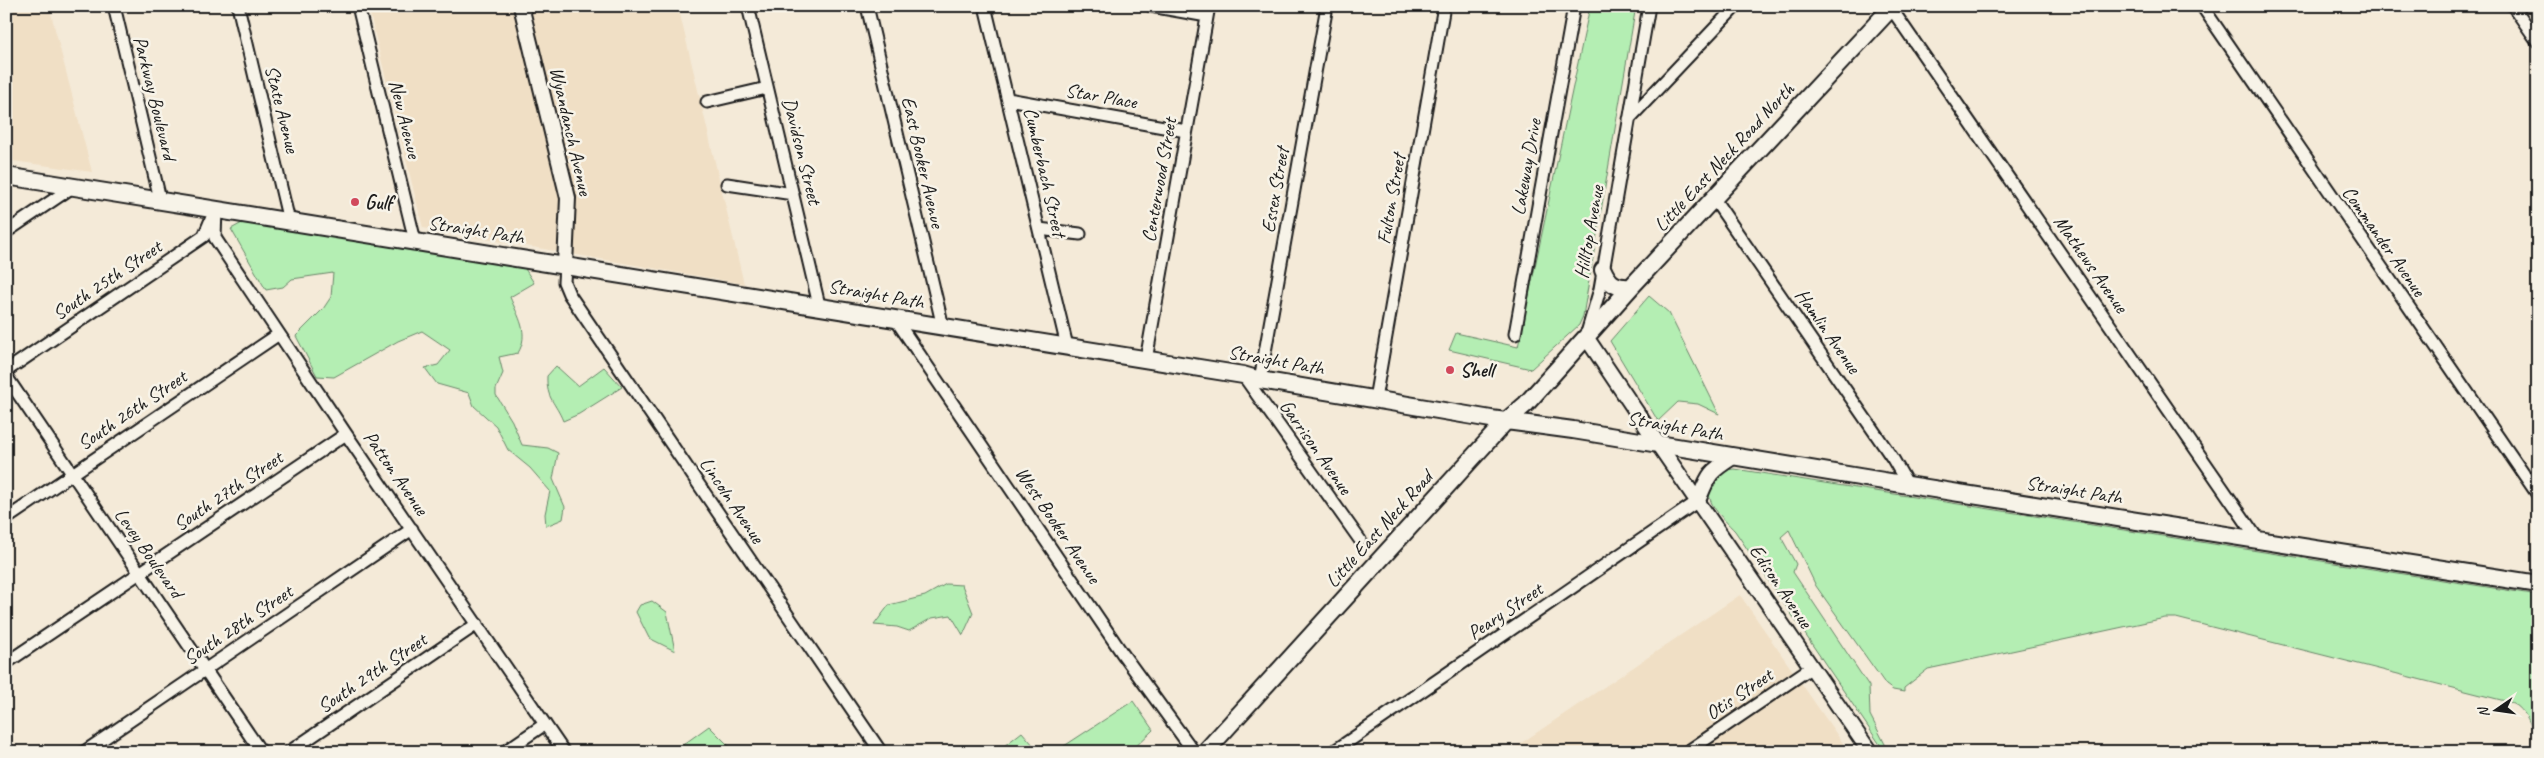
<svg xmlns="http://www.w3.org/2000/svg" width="2544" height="758" font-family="Caveat,sans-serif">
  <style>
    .built { fill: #f0dfc5 }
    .green { fill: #b4eeb3; stroke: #688568 }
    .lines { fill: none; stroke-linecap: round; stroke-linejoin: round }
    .minor-casing { stroke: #1c1c1c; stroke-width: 15 }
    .tertiary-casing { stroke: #1c1c1c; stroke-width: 18 }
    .secondary-casing { stroke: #1c1c1c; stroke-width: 20 }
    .minor { stroke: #f7f3e8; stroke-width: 11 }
    .tertiary { stroke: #f7f3e8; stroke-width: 14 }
    .secondary { stroke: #f7f3e8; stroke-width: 16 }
    .poi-dot { fill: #d1495b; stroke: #f7f3e8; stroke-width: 2 }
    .labels { text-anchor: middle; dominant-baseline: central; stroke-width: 5; stroke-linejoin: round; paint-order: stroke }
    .street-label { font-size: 20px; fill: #1c1c1c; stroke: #f7f3e8 }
    .poi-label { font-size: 20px; font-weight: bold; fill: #1c1c1c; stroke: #f7f3e8; text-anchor: start }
  </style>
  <rect width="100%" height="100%" fill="#f4ead8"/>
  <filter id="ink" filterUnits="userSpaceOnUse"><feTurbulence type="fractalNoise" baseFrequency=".02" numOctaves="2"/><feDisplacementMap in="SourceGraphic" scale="10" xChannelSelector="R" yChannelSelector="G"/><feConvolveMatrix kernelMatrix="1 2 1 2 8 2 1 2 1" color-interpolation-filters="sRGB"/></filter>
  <g filter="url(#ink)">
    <path class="built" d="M6 6H49L92 172 6 160Z
      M368 6H678L744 284 423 228Z
      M1740 595 1849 752H1508Z"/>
    <path class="green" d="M1590 6H1636L1583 316 1579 325 1531 369 1449 350 1456 333 1518 347Z
      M242 223 522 264 534 283 510 297C518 317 530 333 518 353L499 357 503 373 496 389V395L512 421 522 445 548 448 558 453 553 479 565 507 563 519 546 526 545 514 550 491 530 468 508 450 496 426 474 406 469 393 437 384 425 368 438 365 450 350 422 331 398 341 334 377 317 376 296 336 323 309 331 297 333 273 292 279 283 287 266 290 231 229Z
      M1649 296 1669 313 1719 414 1698 404 1678 402 1658 421 1610 341Z
      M556 366 578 386 604 367 622 387 579 414 563 421C556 403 546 399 547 376Z
      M1735 469 2538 595V752C2533 733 2531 714 2513 703L2176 618H2165L1928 669 1904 688V692L1893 690 1886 685 1816 586 1789 530 1781 537 1796 564 1793 572 1869 686 1870 715 1887 748 1893 752H1885L1735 531C1721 516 1706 505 1709 484L1724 470Z
      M946 584 962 585 973 613 963 635 951 615 932 618 909 631 897 627 874 625 889 605 925 596Z
      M652 601 667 612 675 651 649 638 636 612 640 605Z
      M1133 701 1153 730 1130 752H1055Z
      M709 726 735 752H673Z
      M1022 732 1034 746 1047 752 999 750Z"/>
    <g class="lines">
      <defs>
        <path id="minor" d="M114 6 160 199
          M238 6 289 221
          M358 6 415 241
          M748 6 819 305
          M867 6 943 327
          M985 6 1067 346
          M1151 6 1207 16
          M2202 6 2538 495
          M2513 6 2538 42
          M1891 8 2259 541
          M1008 99 1186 131
          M707 102 767 88
          M1629 119 1736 6
          M727 184 793 194
          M1714 199 1893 459 1908 485
          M216 209 215 238 346 434 564 752
          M1039 229 1080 234
          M6 232 74 186
          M565 265 564 282 569 294 881 752
          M894 317 1122 653 1194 752
          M1587 333 1600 289 1649 6
          M1515 334 1574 6
          M1146 360 1209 6
          M6 371 204 236 213 215
          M1243 375 1360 540
          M6 376 261 752
          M1260 380 1327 6
          M1375 399 1444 6
          M6 519 279 334
          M6 663 346 434
          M84 752 412 529
          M289 752 477 624
          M504 752 545 724
          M1333 752 1698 501
          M1687 752 1812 667"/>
        <path id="tertiary" d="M521 6 568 198 565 265
          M1586 337 1658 444 1870 752
          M1698 501C1709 474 1708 473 1733 457"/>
        <path id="secondary" d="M6 176 1243 375 1260 380 1491 419 1573 430 1908 485 2538 584
          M1603 270C1609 284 1616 288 1631 287
          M1205 752 1506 421 1526 404 1631 287 1893 6"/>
      </defs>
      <use href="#minor" class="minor-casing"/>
      <use href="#tertiary" class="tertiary-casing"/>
      <use href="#secondary" class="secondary-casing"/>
      <use href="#minor" class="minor"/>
      <use href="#tertiary" class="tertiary"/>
      <use href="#secondary" class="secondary"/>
    </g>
  </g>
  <g class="poi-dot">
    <circle cx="355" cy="202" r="5"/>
    <circle cx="1450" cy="370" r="5"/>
  </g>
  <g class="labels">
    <g class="street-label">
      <text transform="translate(1101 96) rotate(10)">Star Place</text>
      <text transform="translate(155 98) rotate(76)">Parkway Boulevard</text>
      <text transform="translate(282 109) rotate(76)">State Avenue</text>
      <text transform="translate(405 119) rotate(76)">New Avenue</text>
      <text transform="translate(571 131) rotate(77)">Wyandanch Avenue</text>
      <text transform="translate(802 151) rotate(76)">Davidson Street</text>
      <text transform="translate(1724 157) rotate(-47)">Little East Neck Road North</text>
      <text transform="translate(923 162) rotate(77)">East Booker Avenue</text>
      <text transform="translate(1526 167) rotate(-80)">Lakeway Drive</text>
      <text transform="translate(1045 172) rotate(77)">Cumberbach Street</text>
      <text transform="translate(1159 180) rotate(-80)">Centerwood Street</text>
      <text transform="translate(1275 190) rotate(-80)">Essex Street</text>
      <text transform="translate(1391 199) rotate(-80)">Fulton Street</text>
      <text transform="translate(476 230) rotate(9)">Straight Path</text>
      <text transform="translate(1589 232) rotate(-80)">Hilltop Avenue</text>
      <text transform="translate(2384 241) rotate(55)">Commander Avenue</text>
      <text transform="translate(2091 264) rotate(55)">Mathews Avenue</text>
      <text transform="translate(107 280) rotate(-34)">South 25th Street</text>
      <text transform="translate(876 294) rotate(10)">Straight Path</text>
      <text transform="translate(1828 331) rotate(55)">Hamlin Avenue</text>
      <text transform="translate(1276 360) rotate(10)">Straight Path</text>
      <text transform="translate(132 410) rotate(-34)">South 26th Street</text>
      <text transform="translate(1675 426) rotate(10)">Straight Path</text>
      <text transform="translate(1316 447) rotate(55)">Garrison Avenue</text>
      <text transform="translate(396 473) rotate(55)">Patton Avenue</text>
      <text transform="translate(2074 490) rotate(9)">Straight Path</text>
      <text transform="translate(228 491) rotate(-34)">South 27th Street</text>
      <text transform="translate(732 500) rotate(56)">Lincoln Avenue</text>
      <text transform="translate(1058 525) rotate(56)">West Booker Avenue</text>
      <text transform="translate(1379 529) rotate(-48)">Little East Neck Road</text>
      <text transform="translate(149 553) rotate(55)">Levey Boulevard</text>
      <text transform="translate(1781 586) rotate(56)">Edison Avenue</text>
      <text transform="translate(1505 611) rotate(-34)">Peary Street</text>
      <text transform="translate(238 625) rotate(-34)">South 28th Street</text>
      <text transform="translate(372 673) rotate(-34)">South 29th Street</text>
      <text transform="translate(1739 694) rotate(-34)">Otis Street</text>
    </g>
    <g class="poi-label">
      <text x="365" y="202">Gulf</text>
      <text x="1460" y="370">Shell</text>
    </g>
  </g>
  <rect width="2544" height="758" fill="none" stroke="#f7f3e8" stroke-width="25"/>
  <rect x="12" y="12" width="2519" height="733" fill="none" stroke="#1c1c1c" stroke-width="2" filter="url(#ink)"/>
  <g transform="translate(2496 710) rotate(257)" stroke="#f7f3e8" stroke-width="4" paint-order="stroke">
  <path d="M0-4L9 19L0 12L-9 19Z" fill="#1c1c1c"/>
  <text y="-8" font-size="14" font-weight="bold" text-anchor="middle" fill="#1c1c1c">N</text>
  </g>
</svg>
